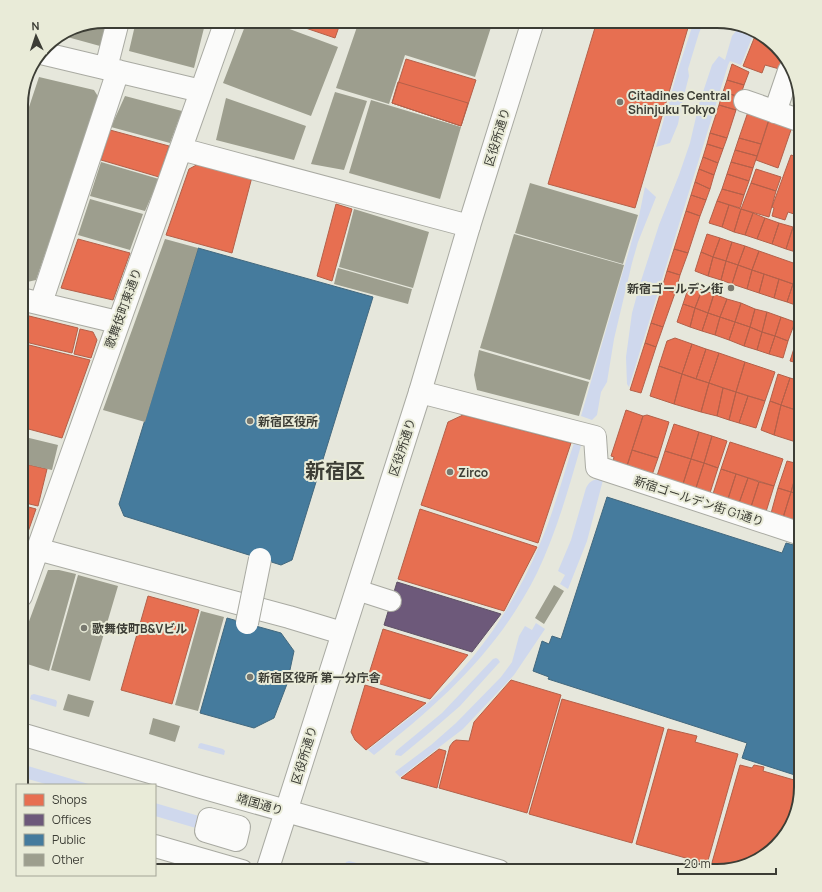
<svg xmlns="http://www.w3.org/2000/svg" width="822" height="892" font-family="Manrope,'Noto Sans JP',sans-serif">
  <style>
    .green { fill: #cfd8ed }
    .shops { fill: #e76f51; stroke: #b46049 }
    .offices { fill: #6d597a; stroke: #5e5165 }
    .public { fill: #457b9d; stroke: #42687e }
    .building { fill: #9d9e8e }
    .lines { fill: none; stroke-linecap: round; stroke-linejoin: round }
    .service-casing { stroke: #a9aaa2; stroke-width: 22 }
    .pedestrian-casing { stroke: #a9aaa2; stroke-width: 24 }
    .minor-casing { stroke: #a9aaa2; stroke-width: 24 }
    .tertiary-casing { stroke: #a9aaa2; stroke-width: 24 }
    .primary-casing { stroke: #a9aaa2; stroke-width: 24 }
    .service { stroke: #fbfbfa; stroke-width: 20 }
    .pedestrian { stroke: #fbfbfa; stroke-width: 22 }
    .minor { stroke: #fbfbfa; stroke-width: 22 }
    .tertiary { stroke: #fbfbfa; stroke-width: 22 }
    .primary { stroke: #fbfbfa; stroke-width: 22 }
    .pedestrian-bridge-casing { stroke: #a9aaa2; stroke-width: 24; stroke-linecap: butt }
    .pedestrian-bridge { stroke: #fbfbfa; stroke-width: 22 }
    .poi-dot { fill: #78786f; stroke: #e9ebd8; stroke-width: 1.5 }
    .labels { text-anchor: middle; dominant-baseline: central; stroke-width: 4; stroke-linejoin: round; paint-order: stroke }
    .poi-label { font-size: 12px; font-weight: bold; fill: #3c3d35; stroke: #e9ebd8; text-anchor: start }
    .street-label { font-size: 12px; fill: #3c3d35; stroke: #e9ebd8 }
    .town-label { font-size: 20px; font-weight: bold; fill: #3c3d35; stroke: #e9ebd8 }
    .rim { fill: none; stroke: #3c3d35; stroke-width: 2 }
  </style>
  <rect width="100%" height="100%" fill="#e6e7dc"/>
  <path class="green" d="M694 21H704L699 33 688 69 689 76 682 103 678 124 670 143 656 147 677 73Z
    M740 26 755 30 741 65 730 61 728 65 629 387 627 384 626 357 632 313 640 284 659 225 679 175 690 143 699 104 712 65 719 56 725 60 732 36Z
    M645 187 656 197 638 242 632 263 614 339 607 382 601 392 597 415 592 420 581 416 639 216Z
    M575 440 581 445 580 449C568 491 556 533 537 573 498 651 441 702 374 755L368 750C388 734 409 719 428 703 476 662 515 604 539 546 554 512 563 475 575 440Z
    M598 479 603 480 587 541 568 589 560 584 565 575 558 571 571 540 586 488C589 482 592 480 598 479Z
    M536 623 545 629 514 675 463 729 400 777 395 772 431 745 456 723 501 677 512 662 519 636 525 626 532 630Z
    M496 658 498 659 500 662 498 664 460 706 430 732 401 756 395 755 396 751 442 713 493 659Z
    M34 694 56 700 57 702 56 707 30 699 31 695Z
    M201 743 223 749 225 751 224 755 198 748 199 744Z
    M21 764 92 785H49L21 777Z
    M155 803 209 819 206 831 155 816Z
    M349 861 376 868V871H348L344 867 346 862Z"/>
  <path class="shops" d="M285 21H341L335 38Z
    M597 21H690L635 208 548 184Z
    M757 31 784 54 786 61 783 70 765 65 762 73 743 66Z
    M406 59 476 80 461 126 392 103Z
    M732 64 749 72 744 85 727 80Z
    M727 80 744 85 740 97 723 92Z
    M398 82 468 103 461 126 392 103Z
    M723 92 740 97 736 110 719 105Z
    M719 105 736 110 727 138 710 133Z
    M749 109 770 116 761 144 739 138Z
    M770 117 793 124 778 168 756 160Z
    M110 130 169 146 159 177 101 160Z
    M710 133 727 138 723 149 707 144Z
    M739 138 761 144 757 156 735 150Z
    M707 144 723 149 718 163 703 157Z
    M735 150 757 156 753 168 731 162Z
    M791 155 801 158V220H800V216L788 212 785 220 772 216 774 208 772 207Z
    M703 157 718 163 714 175 699 169Z
    M202 162 252 177 232 253 166 235 189 169Z
    M731 162 753 168 749 181 727 174Z
    M699 169 714 175 710 189 695 182Z
    M756 169 781 177 776 191 751 183Z
    M727 174 749 181 744 195 722 189Z
    M695 182 710 189 706 200 691 195Z
    M751 183 776 191 769 217 741 209Z
    M722 189 744 195 740 208 717 201Z
    M691 195 706 200 700 216 686 211Z
    M717 201 729 205 722 227 709 223Z
    M336 204 352 209 332 281 317 276Z
    M729 205 741 209 734 232 722 227Z
    M741 209 753 213 745 235 734 232Z
    M686 211 700 216 688 253 674 249Z
    M753 213 765 218 757 239 745 235Z
    M765 218 779 223 772 244 757 239Z
    M779 223 793 227 786 249 772 244Z
    M793 227 801 230V246L799 253 786 249Z
    M707 234 720 238 713 257 701 252Z
    M720 238 732 242 726 261 713 257Z
    M78 239 130 253 113 300 61 288Z
    M732 242 745 246 738 265 726 261Z
    M745 246 759 251 752 270 738 265Z
    M674 249 688 253 680 275 667 271Z
    M759 251 799 265 793 284 752 270Z
    M701 252 713 257 708 276 695 271Z
    M713 257 726 261 721 280 708 276Z
    M726 261 738 265 732 284 721 280Z
    M738 265 752 270 747 289 732 284Z
    M799 265H801V287L793 284Z
    M752 270 764 274 759 293 747 289Z
    M667 271 680 275 675 293 662 288Z
    M764 274 779 279 774 298 759 293Z
    M779 279 793 284 787 302 774 298Z
    M793 284 801 287V307L787 302Z
    M689 286 702 290 695 308 683 304Z
    M662 288 675 293 663 327 651 323Z
    M702 290 714 294 708 313 695 308Z
    M714 294 727 299 720 317 708 313Z
    M727 299 741 303 735 322 720 317Z
    M741 303 755 309 750 327 735 322Z
    M683 304 695 308 690 327 677 322Z
    M695 308 708 313 702 331 690 327Z
    M755 309 767 312 762 332 750 327Z
    M767 312 781 317 775 336 762 332Z
    M708 313 720 317 715 335 702 331Z
    M21 314 78 328 72 353 21 341Z
    M720 317 735 322 729 340 715 335Z
    M781 317 795 322 788 341 775 336Z
    M735 322 750 327 744 346 729 340Z
    M651 323 663 327 656 347 645 343Z
    M801 324V344L796 342Z
    M750 327 762 332 757 350 744 346Z
    M80 329 93 332 97 340 91 358 74 354Z
    M762 332 775 336 769 354 757 350Z
    M775 336 788 341 783 358 769 354Z
    M675 338 692 344 682 374 659 366 667 341Z
    M796 342 801 344V364L790 361Z
    M21 343 90 360 62 438 21 427Z
    M645 343 656 347 641 393 630 390Z
    M692 344 706 349 696 379 682 374Z
    M706 349 719 353 709 383 696 379Z
    M719 353 745 362 736 392 709 383Z
    M745 362 775 372 765 401 736 392Z
    M659 366 682 374 674 404 650 396Z
    M682 374 709 383 701 412 674 404Z
    M778 374 790 378 781 405 770 401Z
    M790 378 801 381V387L793 409 781 405Z
    M709 383 723 388 717 416 701 412Z
    M801 387V412L793 409Z
    M723 388 736 392 729 420 717 416Z
    M736 392 748 396 739 423 729 420Z
    M748 396 765 401 756 428 739 423Z
    M770 401 781 405 774 435 761 430Z
    M781 405 801 412V435L799 443 774 435Z
    M626 410 643 416 626 469 612 465 614 457 611 456Z
    M463 415 571 443 538 543 421 505 448 422Z
    M647 415 669 422 658 458 632 450 643 416Z
    M674 424 699 432 691 459 665 451Z
    M699 432 712 436 704 463 691 459Z
    M712 436 727 441 718 468 704 463Z
    M730 442 783 459 774 486 721 469Z
    M632 450 658 458 651 478 626 469Z
    M665 451 691 459 682 487 656 479Z
    M691 459 704 463 695 491 682 487Z
    M787 461 799 464 791 492 778 488Z
    M21 463 47 469 38 506 21 502Z
    M704 463 718 468 709 496 695 491Z
    M799 464 801 465V495L791 492Z
    M721 469 736 474 727 502 712 497Z
    M736 474 748 478 738 506 727 502Z
    M748 478 759 482 750 510 738 506Z
    M759 482 774 486 765 515 750 510Z
    M778 488 791 492 782 521 770 517Z
    M791 492 801 495V509L796 526 782 521Z
    M21 505 36 509 21 552Z
    M420 509 537 547 504 611 398 579Z
    M801 509V527L796 526Z
    M148 596 199 610 172 704 121 690Z
    M383 629 468 655 430 699 367 680Z
    M511 680 561 695 527 813 439 788 450 746 453 742 456 740 469 741 474 722Z
    M365 685 426 703 366 750 355 740 351 732Z
    M562 699 664 728 632 843 529 814Z
    M668 729 697 736 695 742 738 754 707 864 636 844Z
    M439 749 446 751 437 788 401 778Z
    M740 765 752 768 754 765 764 767 763 771 801 782V788L792 825 768 854 723 869 711 866Z"/>
  <path class="offices" d="M397 582 501 614 472 652 384 625Z"/>
  <path class="public" d="M198 248 373 297 292 560 281 565 124 516 119 504Z
    M607 497 782 553 786 543 801 547V777L742 758 747 743 548 679 549 677 533 671 542 641 549 644 552 636 561 639Z
    M227 618 281 633 294 651 287 684 274 718 254 728 200 713Z"/>
  <path class="building" d="M107 21 100 46 60 35 73 27Z
    M136 21H192L205 24 194 68 129 51Z
    M247 21H268L338 47 311 116 223 83Z
    M359 21H493L475 77 405 55 389 104 336 88Z
    M29 70 34 71 25 107 21 106V99Z
    M39 77 94 90 99 98 36 280 27 282 21 281V131Z
    M335 92 367 101 344 170 311 164Z
    M125 96 182 111 170 143 111 127Z
    M226 98 306 126 294 160 216 140Z
    M371 100 461 127 440 199 349 173Z
    M101 162 159 179 145 211 90 196Z
    M530 183 638 215 623 264 515 233Z
    M90 199 143 214 130 250 78 235Z
    M354 209 429 232 413 288 339 267Z
    M514 234 624 265 590 380 480 348Z
    M165 239 198 248 145 422 103 410Z
    M338 268 412 289 408 304 334 284Z
    M479 350 589 382 579 416 477 390 474 375Z
    M21 436 58 445 52 470 21 463Z
    M48 570H59L76 574 49 671 21 662V643Z
    M78 575 118 586 90 681 51 670Z
    M554 585 564 591 544 624 535 618Z
    M201 611 224 617 198 711 175 705Z
    M68 694 94 701 89 717 63 710Z
    M153 718 180 726 175 742 149 734Z"/>
  <g class="lines">
    <defs>
      <path id="service" d="M357 590 391 601"/>
      <path id="pedestrian" d="M209 819 239 827 236 840 206 831Z"/>
      <path id="minor" d="M41 53 201 91
        M106 68 118 21
        M745 101 801 121
        M775 112 789 71
        M181 149 469 226
        M21 299 117 322
        M41 303 118 71
        M420 392 595 437 597 467 801 534
        M37 549 289 617 342 633
        M21 596C88 403 159 213 226 21
        M186 871 192 857"/>
      <path id="tertiary" d="M267 871 420 392 469 226 533 21"/>
      <path id="primary" d="M21 734 201 787 499 871
        M155 846 242 871"/>
    </defs>
    <use href="#service" class="service-casing"/>
    <use href="#pedestrian" class="pedestrian-casing"/>
    <use href="#minor" class="minor-casing"/>
    <use href="#tertiary" class="tertiary-casing"/>
    <use href="#primary" class="primary-casing"/>
    <use href="#service" class="service"/>
    <use href="#pedestrian" class="pedestrian"/>
    <use href="#minor" class="minor"/>
    <use href="#tertiary" class="tertiary"/>
    <use href="#primary" class="primary"/>
    <defs>
      <path id="pedestrian-bridge" d="M247 623 260 559"/>
    </defs>
    <use href="#pedestrian-bridge" class="pedestrian-bridge-casing"/>
    <use href="#pedestrian-bridge" class="pedestrian-bridge"/>
  </g>
  <g class="poi-dot">
    <circle cx="620" cy="102" r="4"/>
    <circle cx="731" cy="288" r="4"/>
    <circle cx="250" cy="421" r="4"/>
    <circle cx="450" cy="472" r="4"/>
    <circle cx="84" cy="628" r="4"/>
    <circle cx="250" cy="677" r="4"/>
  </g>
  <g class="labels">
    <g class="poi-label">
      <text x="628" y="95">Citadines Central<tspan x="628" dy="14">Shinjuku Tokyo</tspan></text>
      <text x="723" y="288" text-anchor="end">新宿ゴールデン街</text>
      <text x="258" y="421">新宿区役所</text>
      <text x="458" y="472">Zirco</text>
      <text x="92" y="628">歌舞伎町B&amp;Vビル</text>
      <text x="258" y="677">新宿区役所 第一分庁舎</text>
    </g>
    <g class="street-label">
      <text transform="translate(497 137) rotate(-73)">区役所通り</text>
      <text transform="translate(123 308) rotate(-70)">歌舞伎町東通り</text>
      <text transform="translate(402 447) rotate(-72)">区役所通り</text>
      <text transform="translate(699 501) rotate(18)">新宿ゴールデン街 G1通り</text>
      <text transform="translate(304 755) rotate(-73)">区役所通り</text>
      <text transform="translate(260 804) rotate(16)">靖国通り</text>
    </g>
    <g class="town-label">
      <text x="335" y="470">新宿区</text>
    </g>
  </g>
  <path d="M0 0H822V892H0ZM105 28H717A77 77 0 0 1 794 105V787A77 77 0 0 1 717 864H105A77 77 0 0 1 28 787V105A77 77 0 0 1 105 28Z" fill="#e9ebd8" fill-rule="evenodd"/>
  <path class="rim" d="M105 28H717A77 77 0 0 1 794 105V787A77 77 0 0 1 717 864H105A77 77 0 0 1 28 787V105A77 77 0 0 1 105 28Z"/>
  <rect x="16" y="784" width="140" height="92" fill="#e9ebd8" stroke="#a4a597"/>
  <rect x="24" y="794" width="20" height="12" fill="#e76f51" stroke="#a4a597"/>
  <text x="52" y="804" font-size="12" fill="#3c3d35">Shops</text>
  <rect x="24" y="814" width="20" height="12" fill="#6d597a" stroke="#a4a597"/>
  <text x="52" y="824" font-size="12" fill="#3c3d35">Offices</text>
  <rect x="24" y="834" width="20" height="12" fill="#457b9d" stroke="#a4a597"/>
  <text x="52" y="844" font-size="12" fill="#3c3d35">Public</text>
  <rect x="24" y="854" width="20" height="12" fill="#9d9e8e" stroke="#a4a597"/>
  <text x="52" y="864" font-size="12" fill="#3c3d35">Other</text>
  <g transform="translate(36 36) rotate(357)" stroke="#e9ebd8" stroke-width="3" paint-order="stroke">
  <path d="M0-3L7 15L0 10L-7 15Z" fill="#3c3d35"/>
  <text y="-6" font-size="11" font-weight="bold" text-anchor="middle" fill="#3c3d35">N</text>
  </g>
  <path d="M678 868v6h98v-6" fill="none" stroke="#3c3d35" stroke-width="2"/>
  <text x="684" y="868" font-size="12" fill="#3c3d35" stroke="#e9ebd8" stroke-width="3" paint-order="stroke">20 m</text>
</svg>
